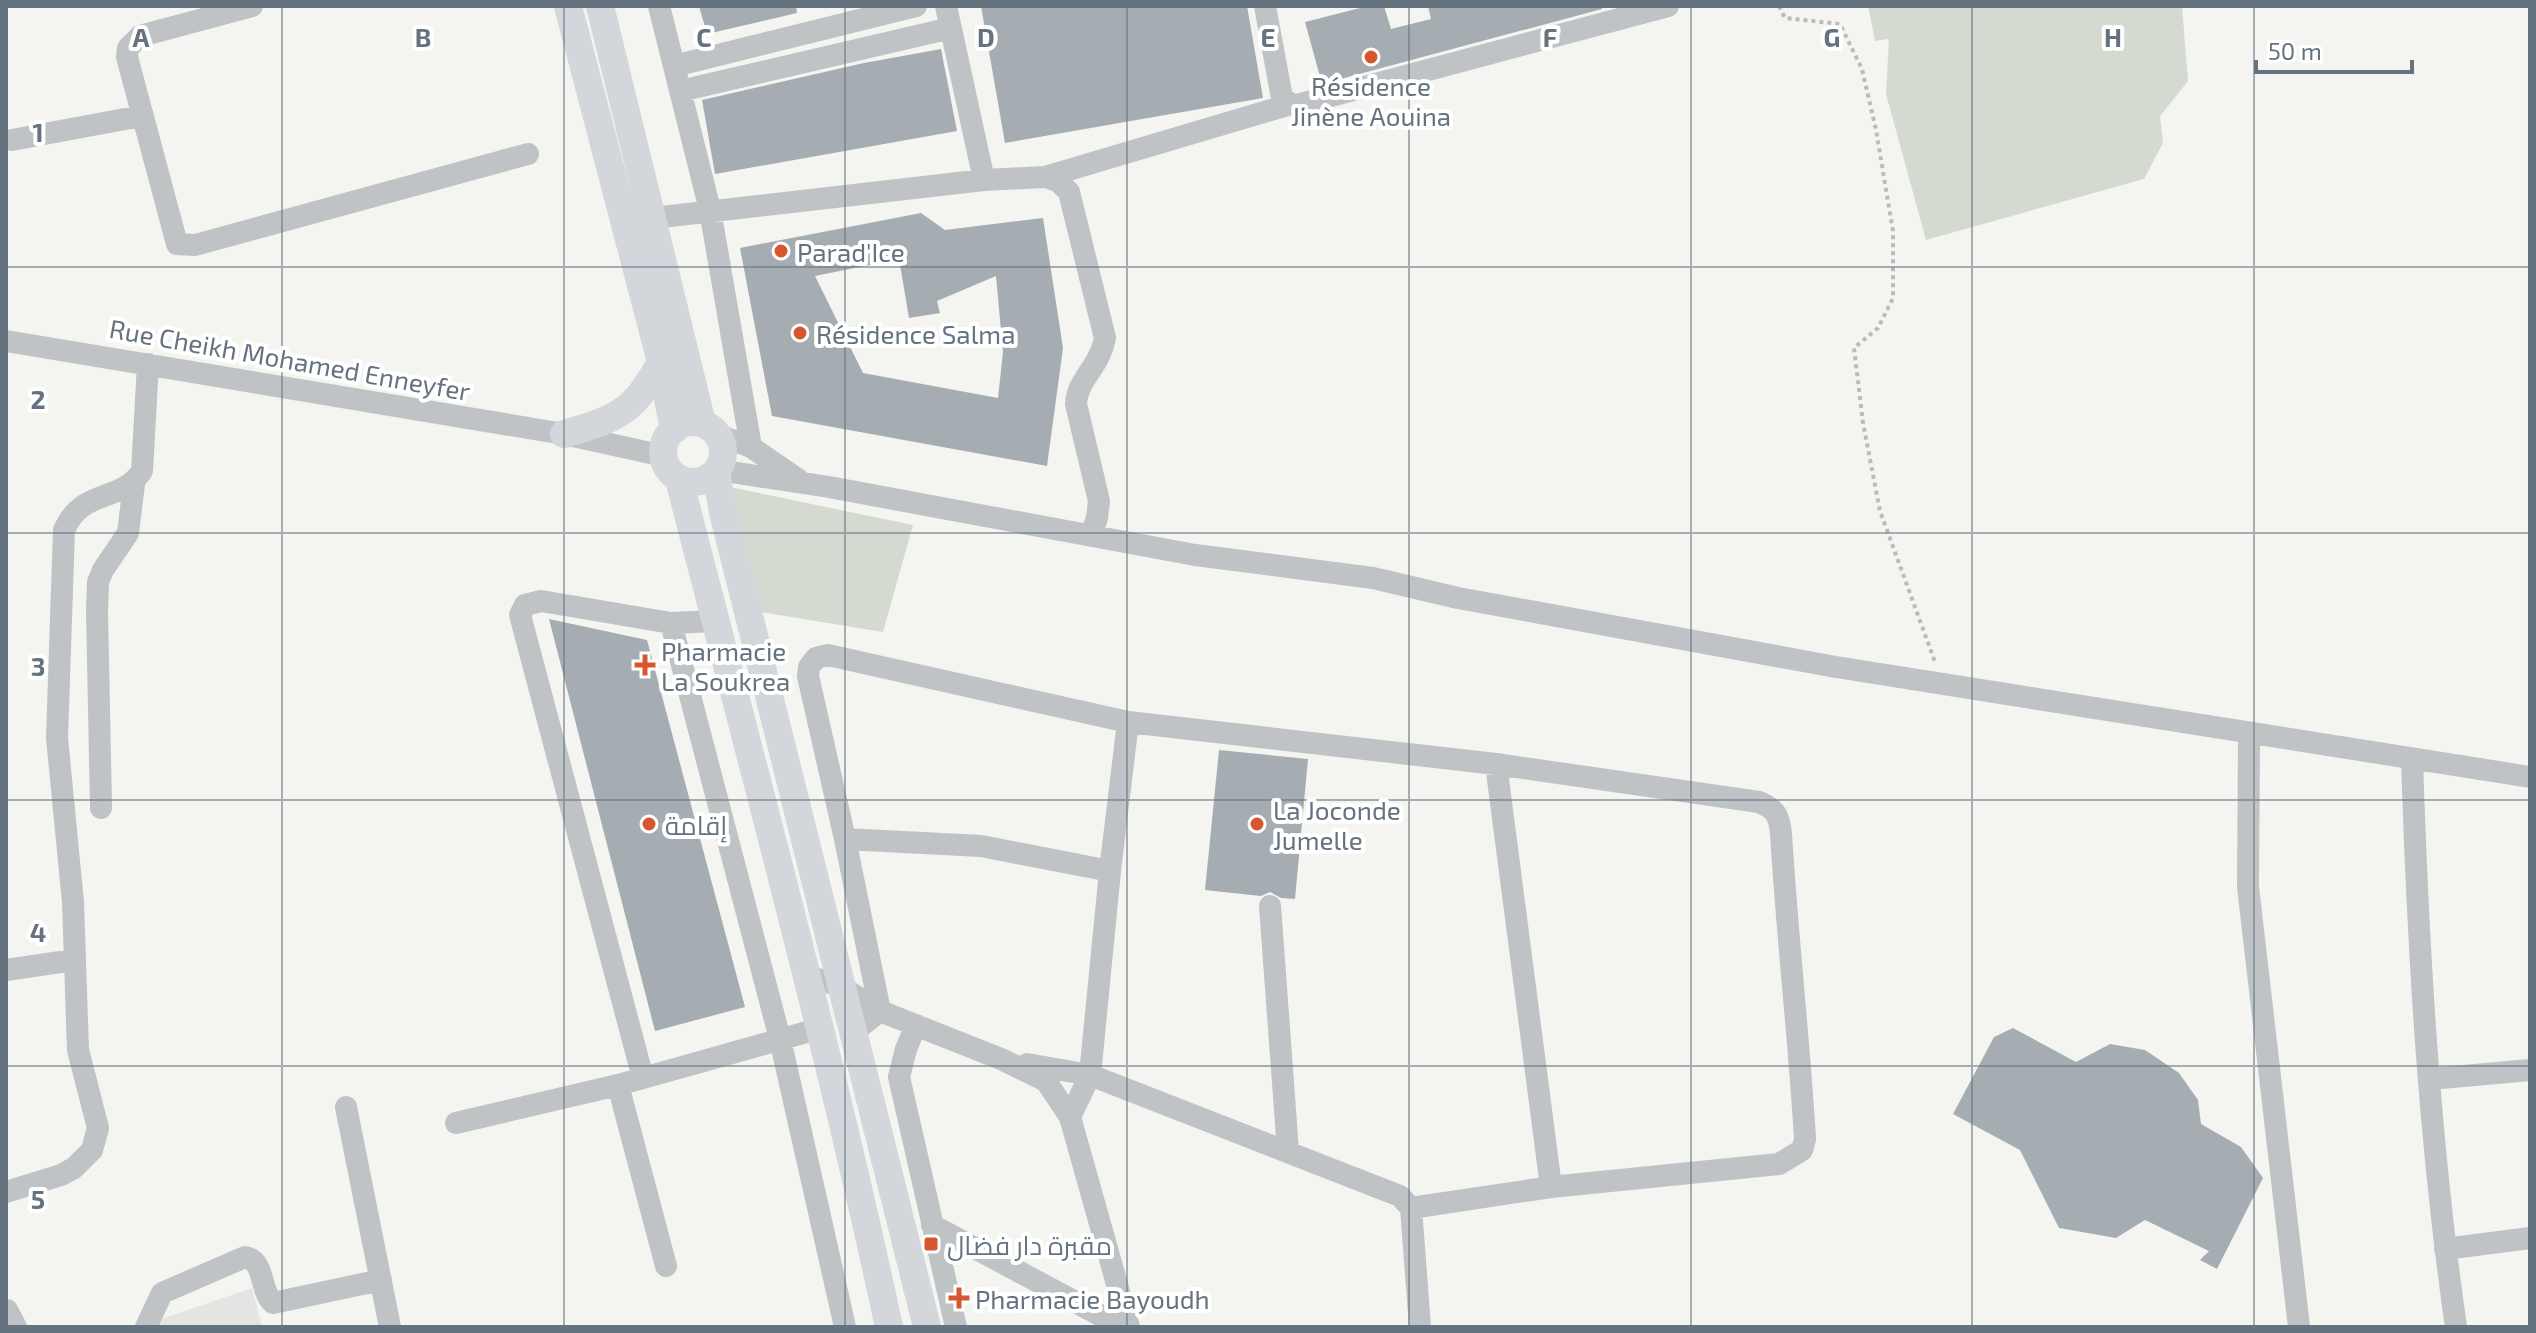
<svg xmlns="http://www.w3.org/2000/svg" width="2536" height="1333" font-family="'Exo 2',Cairo,sans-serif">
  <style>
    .built { fill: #e4e5e3 }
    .green { fill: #d5dad1 }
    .building { fill: #a6adb2; fill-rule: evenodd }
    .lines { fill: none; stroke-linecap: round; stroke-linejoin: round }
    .path { stroke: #b9bbbd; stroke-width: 4; stroke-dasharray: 4 4; stroke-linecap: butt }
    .minor { stroke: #bfc3c6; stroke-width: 22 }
    .major { stroke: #d3d7db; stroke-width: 28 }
    .grid { fill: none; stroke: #64737f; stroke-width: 2; stroke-opacity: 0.55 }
    .poi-dot { fill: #d7562d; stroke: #fff; stroke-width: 3 }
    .labels { text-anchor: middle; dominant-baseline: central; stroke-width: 8; stroke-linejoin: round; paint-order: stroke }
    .poi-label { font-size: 26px; fill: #64737f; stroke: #fff; text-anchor: start }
    .street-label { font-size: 26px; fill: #64737f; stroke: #fff }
    .grid-label { font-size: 26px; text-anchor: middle; font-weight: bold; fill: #64737f; stroke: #fff; stroke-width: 8; stroke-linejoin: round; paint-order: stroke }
  </style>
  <rect width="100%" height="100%" fill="#f4f4f0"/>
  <path class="built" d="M252 1288 262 1327H138Z"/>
  <path class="green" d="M1868 6H2182L2188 81 2160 116 2163 143 2144 179 1926 240 1886 94 1889 39 1875 41Z
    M725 486 913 525 883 632 754 611Z"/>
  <path class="building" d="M699 6H796L797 13 707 34Z
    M981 6H1247L1263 98 1005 143Z
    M1368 6H1384L1391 29 1431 19 1428 6H1602V9L1322 84 1305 22Z
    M941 49 957 131 715 174 702 100 864 63Z
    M921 213 945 230 1043 218 1063 348 1047 466 772 416 740 248ZM899 259 909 318 940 313 937 301 996 276 1003 352 998 398 863 373 815 276Z
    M549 619 647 640 745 1007 655 1031Z
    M1219 750 1308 759 1295 899 1281 898 1270 892 1261 896 1205 890Z
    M2013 1028 2076 1062 2110 1044 2145 1050 2179 1073 2198 1100 2201 1124 2241 1147 2263 1178 2217 1269 2200 1260 2209 1251 2145 1220 2116 1238 2059 1228 2020 1150 1953 1114 1994 1037Z"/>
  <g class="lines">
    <path class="path" d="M1779 6 1785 18 1840 24 1862 69 1876 130 1893 231V298L1878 328 1854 348 1863 423 1880 511 1935 662"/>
    <path class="minor" d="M252 6 140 36 128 48 127 57 177 244 195 245 528 154
      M659 6 710 210 751 447
      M946 6 984 180
      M1265 6 1282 98 1291 104 1297 105 1668 6
      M674 66 916 6
      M680 91 951 28
      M12 140 141 116
      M1045 177 1291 104
      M653 218 984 180 1045 177 1058 181 1069 192 1105 338C1100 367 1077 379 1076 404L1099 501 1097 518 1091 535
      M6 341 564 434 664 456
      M718 435 751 447 799 480
      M718 470 829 487 1195 555 1373 578 1458 598 1836 667 2530 777
      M671 623 780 1039 845 1327
      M2249 734 2248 887 2299 1327
      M2412 759C2418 948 2429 1139 2456 1327
      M1496 764 1551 1187
      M101 808 97 611 98 582 103 570 128 533 134 484
      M845 839 981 846 1110 871
      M1270 906 1288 1151
      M6 970 74 960
      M805 975 840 986 880 1011 1001 1059 1046 1081 1070 1117 1090 1075 1400 1196 1411 1208 1420 1327
      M916 1025 906 1049 899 1077 956 1327
      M852 1033 880 1011 845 839 808 676 809 667 816 658 828 655 1128 722 1496 764 1759 802C1776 809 1779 816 1781 833 1787 935 1799 1037 1805 1139L1802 1150 1779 1164 1551 1187 1411 1208
      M1027 1064 1090 1075 1110 871 1128 722
      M643 1078 520 615 525 605 541 601 671 623 715 621
      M2430 1079 2530 1070
      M618 1085 666 1266
      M346 1107 390 1327
      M1070 1117 1129 1327
      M456 1123 618 1085 821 1028
      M6 1192 61 1175 74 1168 92 1150 98 1128 78 1050 73 902 57 738 64 530C83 487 120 504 142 471L148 364
      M932 1225 1122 1327
      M2445 1249 2530 1238
      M7 1310 16 1327
      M146 1327 162 1293 245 1257C266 1261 259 1290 273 1303L381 1280"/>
    <path class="major" d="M568 6 661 362 674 430
      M600 6 702 423
      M663 452a30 30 0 1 1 60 0a30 30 0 1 1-60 0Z
      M564 434C618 418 633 413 661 362
      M716 473 723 512 927 1327
      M679 479C751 761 828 1042 889 1327"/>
  </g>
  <path class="grid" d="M282 6V1327M564 6V1327M845 6V1327M1127 6V1327M1409 6V1327M1691 6V1327M1972 6V1327M2254 6V1327M6 267H2530M6 533H2530M6 800H2530M6 1066H2530"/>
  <g class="poi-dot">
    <circle cx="1371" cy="57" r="8"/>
    <circle cx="781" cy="251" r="8"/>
    <circle cx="800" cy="333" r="8"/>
    <path d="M641 653h8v8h8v8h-8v8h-8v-8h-8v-8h8z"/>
    <circle cx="649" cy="824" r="8"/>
    <circle cx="1257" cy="824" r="8"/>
    <rect x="923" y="1236" width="16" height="16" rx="4"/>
    <path d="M955 1286h8v8h8v8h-8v8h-8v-8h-8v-8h8z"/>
  </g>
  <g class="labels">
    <g class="poi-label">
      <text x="1371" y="85" text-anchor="middle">Résidence<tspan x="1371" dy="30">Jinène Aouina</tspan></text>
      <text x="797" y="251">Parad'Ice</text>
      <text x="816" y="333">Résidence Salma</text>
      <text x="661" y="650">Pharmacie<tspan x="661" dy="30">La Soukrea</tspan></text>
      <text x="1273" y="809">La Joconde<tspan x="1273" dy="30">Jumelle</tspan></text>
      <text x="665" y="824">إقامة</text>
      <text x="947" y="1244">مقبرة دار فضال</text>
      <text x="975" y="1298">Pharmacie Bayoudh</text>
    </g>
    <g class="street-label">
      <text transform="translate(290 359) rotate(10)">Rue Cheikh Mohamed Enneyfer</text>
    </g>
  </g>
  <g class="grid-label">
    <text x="141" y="47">A</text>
    <text x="423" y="47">B</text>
    <text x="704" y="47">C</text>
    <text x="986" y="47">D</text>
    <text x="1268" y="47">E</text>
    <text x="1550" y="47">F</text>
    <text x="1832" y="47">G</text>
    <text x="2113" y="47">H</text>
    <text x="38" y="142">1</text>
    <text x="38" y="409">2</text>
    <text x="38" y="676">3</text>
    <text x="38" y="942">4</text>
    <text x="38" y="1209">5</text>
  </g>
  <rect width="2536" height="1333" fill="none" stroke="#64737f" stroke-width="16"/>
  <path d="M2256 60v12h156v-12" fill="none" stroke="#64737f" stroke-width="4"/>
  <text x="2268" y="60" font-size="24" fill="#64737f" stroke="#ffffff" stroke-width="6" paint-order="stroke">50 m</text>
</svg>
